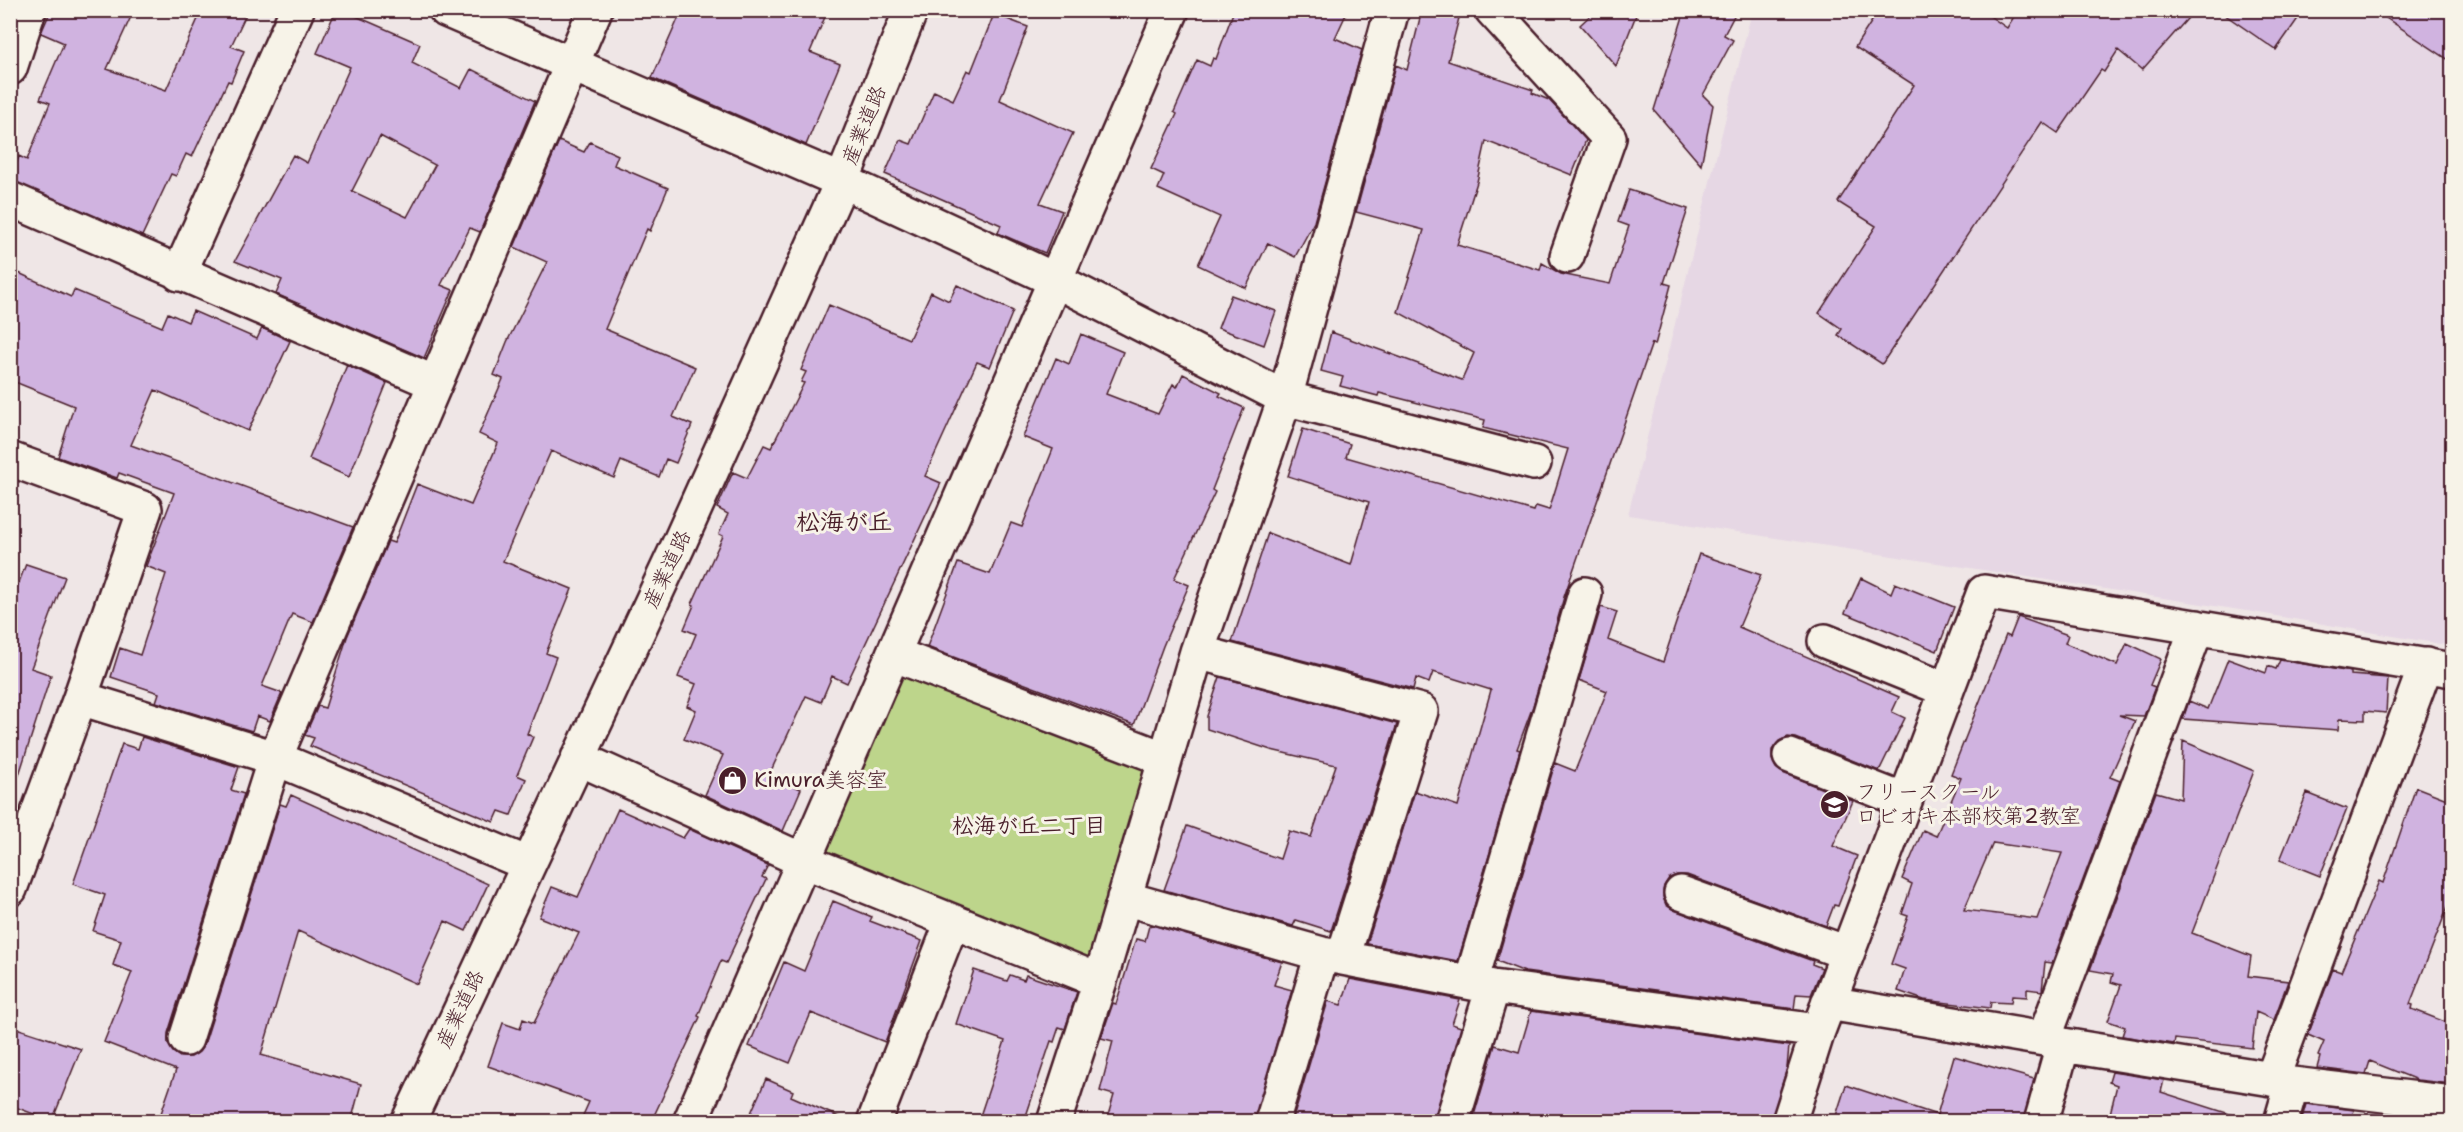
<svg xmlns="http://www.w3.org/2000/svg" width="2463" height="1132" font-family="'Shantell Sans','Klee One',sans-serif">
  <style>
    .built { fill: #e6d7e4 }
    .green { fill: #bdd58b; stroke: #847a5b; stroke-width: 1.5 }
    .building { fill: #d0b3e0; stroke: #4a1f2b; stroke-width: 1.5; fill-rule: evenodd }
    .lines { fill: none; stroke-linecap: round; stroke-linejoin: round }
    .minor-casing { stroke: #4a1f2b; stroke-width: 38 }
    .minor { stroke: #f7f3e8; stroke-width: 33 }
    .labels { text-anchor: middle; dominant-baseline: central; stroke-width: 6; stroke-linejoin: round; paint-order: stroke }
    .street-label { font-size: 21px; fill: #4a1f2b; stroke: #f7f3e8 }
    .poi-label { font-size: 21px; fill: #4a1f2b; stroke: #f7f3e8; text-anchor: start }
    .neighbourhood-label { font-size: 22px; font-weight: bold; fill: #4a1f2b; stroke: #f7f3e8 }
    .quarter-label { font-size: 24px; font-weight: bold; fill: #4a1f2b; stroke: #f7f3e8 }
  </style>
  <rect width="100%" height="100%" fill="#efe6e6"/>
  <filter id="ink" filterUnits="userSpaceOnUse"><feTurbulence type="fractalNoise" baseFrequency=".0167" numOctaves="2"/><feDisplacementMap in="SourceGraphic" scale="12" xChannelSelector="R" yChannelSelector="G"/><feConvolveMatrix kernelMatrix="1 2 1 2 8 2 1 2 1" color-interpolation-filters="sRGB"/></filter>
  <g filter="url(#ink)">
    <path class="built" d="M1752 11H2452V646L2253 612 1628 515Z"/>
    <path class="green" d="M893 654 1165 759 1100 981 804 861Z"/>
    <path class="building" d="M51 10H134L107 69 166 90 202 10H248L231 46 244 51 231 82 228 81 192 157 186 154 176 176 171 174 142 236 10 181 19 156 27 160 50 103 40 99 64 43 41 33Z
      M336 10H342L420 44 412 63 461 88 471 69 535 101 480 232 470 228 441 285 453 290 424 358 276 294 282 280 235 261 293 155 307 163 350 67 317 53ZM380 136 435 165 407 217 352 191Z
      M682 10H828L810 52 840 64 806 145 652 78Z
      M1234 10H1348L1335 38 1362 50 1314 222 1295 257 1268 243 1246 288 1198 265 1220 217 1158 189 1164 175 1151 169 1177 114 1174 112 1197 60 1210 66 1213 58 1216 59Z
      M1422 10H1461L1448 61 1533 90 1532 93 1549 100 1586 140 1572 175 1486 141 1477 182 1457 245 1540 270 1542 263 1561 274 1610 284 1629 226 1618 222 1629 190 1688 209 1664 283 1671 285 1655 345 1652 343 1564 597 1533 706 1517 749 1520 750 1458 961 1367 944 1415 791 1458 806 1491 690 1433 672 1429 683 1416 678 1413 689 1232 642 1268 533 1351 565 1369 502 1288 476 1303 429 1350 444 1346 457 1534 511 1536 506 1549 510 1568 449 1483 428 1485 420 1379 393 1378 396 1340 386 1343 377 1321 371 1331 332 1462 380 1474 353 1398 312 1424 230 1356 212 1396 65 1407 70Z
      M1596 10H1638L1616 66 1580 25Z
      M1685 10H1737L1724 35 1733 40 1703 95 1713 105 1701 165 1654 110Z
      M1879 10H1981L2007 28 2018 10H2195L2142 70 2118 50 2104 72 2101 70 2058 133 2042 122 1882 364 1838 335 1842 329 1819 313 1876 226 1838 202 1914 85 1855 47Z
      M2218 10H2304L2276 50Z
      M2374 10H2452V62Z
      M994 14 1028 27 1000 100 1073 133 1040 203 1062 211 1045 253 998 233 1001 225 885 174 900 140 911 144 934 91 953 100 967 70 971 72Z
      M559 141 584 152 590 142 618 155 614 165 668 188 650 231 647 229 605 329 695 367 673 417 692 425 676 463 666 459 659 477 621 461 614 478 551 451 503 561 572 589 546 653 556 657 527 734 533 737 517 775 526 779 511 815 499 811 494 822 310 746 314 738 305 735 318 706 325 708 347 637 388 541 394 543 417 484 471 505 498 443 479 434 503 379 494 375 507 342 547 262 514 247Z
      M10 269 71 297 74 290 162 327 168 313 188 322 193 311 257 339 262 328 290 341 248 431 155 390 131 445 353 527 313 622 292 614 262 686 282 693 270 721 257 716 252 731 156 702 159 693 111 677 120 648 140 655 166 574 146 566 174 493 119 473 117 478 58 457 74 406 10 380Z
      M957 285 1013 311 990 367 977 362 925 476 941 483 847 683 832 676 821 702 806 696 769 775 801 789 783 831 705 795 723 755 684 739 696 710 687 706 696 684 678 677 696 634 684 629 694 605 692 604 723 536 719 534 728 514 717 508 733 472 747 478 764 445 771 448 804 383 801 382 806 372 801 370 829 305 909 339 931 292 949 301Z
      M1231 295 1276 311 1264 345 1218 328Z
      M1081 334 1123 352 1106 394 1158 414 1173 384 1177 387 1183 374 1221 393 1219 396 1244 408 1212 490 1215 492 1174 579 1189 585 1163 646 1134 725 927 647 958 563 990 574 1011 523 1022 527 1053 449 1023 437 1056 358 1069 364Z
      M347 365 387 383 349 477 309 459Z
      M1699 554 1761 575 1739 627 1899 697 1892 712 1905 718 1879 771 1796 738 1788 737 1779 741 1772 750V759L1776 768 1783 773 1853 801 1833 846 1857 856 1838 906 1834 905 1826 926 1687 875H1677L1669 878 1664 886 1663 897 1666 905 1674 910 1813 961 1812 964 1822 968 1811 995 1796 994 1794 1009 1525 972 1497 961 1555 763 1575 771 1607 691 1579 680 1601 607 1617 612 1608 640 1663 662Z
      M26 564 65 577 31 668 51 675 17 781 10 780V606Z
      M1861 578 1891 593 1895 583 1954 607 1937 651 1845 613Z
      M2018 617 2068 635 2065 643 2117 665 2127 643 2161 659 2150 685 2155 687 2144 716 2119 715 2135 721 2110 777 2120 781 2052 963 2045 962 2042 991 2027 989V997L2012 996 2011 1003 1991 1002 1990 1008 1924 1000 1898 991 1905 969 1891 964 1908 916 1902 914 1912 884 1902 879 1923 830 1936 836 1961 778 1951 774 2006 635 2010 637ZM1993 843 2062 853 2037 919 1964 910Z
      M2228 659 2266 673 2268 666 2276 669 2280 660 2351 672V675L2388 678 2386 713 2365 711V720L2339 719 2338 730 2183 719 2189 701 2208 709Z
      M1220 677 1397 724 1331 931 1296 920 1293 926 1164 890 1187 826 1280 859 1289 831 1311 837 1336 765 1271 750 1207 729V716Z
      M142 737 239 767 231 790 244 794 168 1033V1044L173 1052 180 1057H191L199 1052 204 1045 280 804 286 806 291 795 488 884 466 931 445 921 417 984 298 931 261 1055 361 1084 351 1122H158L176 1070 104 1042 132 972 113 965 121 940 93 931 105 895 73 884 122 744 138 749Z
      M2183 741 2254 771 2192 933 2251 956 2248 976 2288 981 2274 1020 2256 1012 2252 1048 2175 1039 2174 1044 2122 1036 2125 1027 2108 1021 2121 985 2111 982 2113 974 2090 970 2156 792 2181 799Z
      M2416 787 2452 801V896L2410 1004 2413 1005 2412 1009 2445 1022 2446 1018 2452 1019V1084L2417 1080 2370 1061 2366 1074 2317 1068 2320 1057 2318 1056 2324 1042 2308 1035 2333 969 2341 972 2379 881 2383 883Z
      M2307 793 2347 809 2320 876 2280 860Z
      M618 809 683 838 689 829 768 865 762 877 766 879 726 963 721 961 698 1016 700 1017 651 1122H580L589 1102 488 1066 503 1023 520 1029 523 1019 534 1023 579 933 539 917 552 887 578 897Z
      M833 901 872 917 870 921 922 941 885 1042 811 1013 790 1063 749 1046 784 962 804 971Z
      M1152 925 1282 962 1274 985 1292 990 1254 1122H1106L1114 1095 1100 1091 1113 1041 1101 1038 1113 1003 1116 1004 1136 939 1145 941 1149 926Z
      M974 970 1007 981 1010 975 1024 980 1026 975 1077 992 1065 1029 1059 1027 1054 1042 1051 1041 1024 1122H978L1005 1041 956 1024Z
      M1350 979 1460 1000 1452 1024 1461 1027 1434 1122H1292L1328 1001 1341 1005Z
      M1531 1011 1789 1046 1787 1068 1771 1122H1472L1495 1045 1519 1052Z
      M10 1026 81 1049 52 1121 10 1105Z
      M1954 1056 2034 1079 2023 1122H1834L1846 1085 1937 1115Z
      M2112 1072 2164 1080 2161 1092 2233 1115 2232 1122H2108L2117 1085 2109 1082Z
      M766 1079 793 1091 791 1096 850 1122H747Z
      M2306 1104 2354 1110 2351 1122H2301Z"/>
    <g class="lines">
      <defs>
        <path id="minor" d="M446 10 842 181 1053 279 1285 398 1534 463
          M1492 10 1609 138 1567 256
          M10 68 29 10
          M10 199 435 383
          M179 274 297 10
          M10 459 145 509 80 698 10 889
          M1825 641 1947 690
          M1197 652 1421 711 1343 957
          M893 654 1165 759
          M80 698 275 758 528 864
          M1790 756 1905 801
          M578 758 804 861 1100 981
          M1681 893 1847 953
          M1124 898 1322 954 1493 987 1818 1031
          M1471 982 1585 594
          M1828 1003 2044 1039 2063 1045 2272 1079 2292 1084 2452 1103
          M186 1039 275 758 595 10
          M2044 1039 2197 627
          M2272 1079 2426 665
          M408 1122 678 546 842 181 911 10
          M690 1122C852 752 1009 380 1172 10
          M874 1122 952 922
          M1054 1122 1100 981 1197 652 1285 398 1392 10
          M1272 1122 1322 954
          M1452 1122 1493 987
          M1789 1122 1818 1031 1984 592 2452 670
          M2041 1122 2063 1045
          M2281 1122 2292 1084"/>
      </defs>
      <use href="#minor" class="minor-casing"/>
      <use href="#minor" class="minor"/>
    </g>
  </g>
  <defs>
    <symbol id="shop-disc" viewBox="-11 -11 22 22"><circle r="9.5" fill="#4a1f2b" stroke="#f7f3e8"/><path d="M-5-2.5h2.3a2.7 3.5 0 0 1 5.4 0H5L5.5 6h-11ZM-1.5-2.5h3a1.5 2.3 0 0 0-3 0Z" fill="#fff"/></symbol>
    <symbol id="school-disc" viewBox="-11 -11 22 22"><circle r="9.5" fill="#4a1f2b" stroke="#f7f3e8"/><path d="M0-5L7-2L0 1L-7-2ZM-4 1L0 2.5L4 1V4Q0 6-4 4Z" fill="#fff"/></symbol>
  </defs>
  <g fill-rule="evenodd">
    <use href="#shop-disc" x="716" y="764" width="33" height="33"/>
    <use href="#school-disc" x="1818" y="788" width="33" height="33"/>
  </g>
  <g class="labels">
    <g class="street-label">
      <text transform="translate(864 125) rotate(-68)">産業道路</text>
      <text transform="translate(667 569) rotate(-65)">産業道路</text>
      <text transform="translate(460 1009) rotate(-65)">産業道路</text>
    </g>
    <g class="poi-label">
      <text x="754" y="780">Kimura美容室</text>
      <text x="1856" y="792">フリースクール<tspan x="1856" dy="24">ロビオキ本部校第2教室</tspan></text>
    </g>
    <g class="neighbourhood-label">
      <text x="1029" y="825">松海が丘二丁目</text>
    </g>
    <g class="quarter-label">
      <text x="844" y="522">松海が丘</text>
    </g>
  </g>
  <rect width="2463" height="1132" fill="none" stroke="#f7f3e8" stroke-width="36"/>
  <rect x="18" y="18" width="2427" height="1096" fill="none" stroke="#4a1f2b" stroke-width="2" filter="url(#ink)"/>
</svg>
